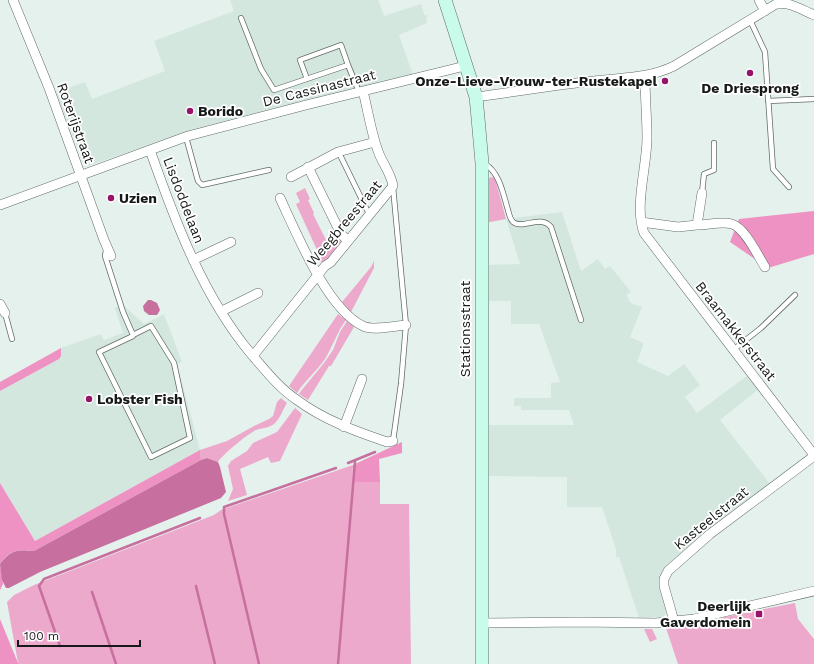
<svg xmlns="http://www.w3.org/2000/svg" width="814" height="664" font-family="'Work Sans',sans-serif">
  <style>
    .built { fill: #d4e7de }
    .green { fill: #eca9cb }
    .forest { fill: #ed92c2 }
    .water { fill: #c76f9e }
    .lines { fill: none; stroke-linecap: round; stroke-linejoin: round }
    .stream { stroke: #c76f9e; stroke-width: 2.5 }
    .lane-casing { stroke: #626c67; stroke-width: 6 }
    .street-casing { stroke: #626c67; stroke-width: 10 }
    .secondary-casing { stroke: #626c67; stroke-width: 14 }
    .lane { stroke: #fff; stroke-width: 4.5 }
    .street { stroke: #fff; stroke-width: 9 }
    .secondary { stroke: #c8fbea; stroke-width: 13 }
    .poi-dot { fill: #98146a; stroke: #fff; stroke-width: 1.5 }
    .labels { text-anchor: middle; dominant-baseline: central; stroke-width: 3.5; stroke-linejoin: round; paint-order: stroke }
    .poi-label { font-size: 14px; font-weight: bold; fill: #151918; stroke: #fff; text-anchor: start }
    .street-label { font-size: 14px; fill: #151918; stroke: #fff }
  </style>
  <rect width="100%" height="100%" fill="#e5f1ec"/>
  <path class="built" d="M230 0H378L384 16 421 4 425 16 427 14 428 17 426 18 427 23 399 35 413 75 187 132 85 167 56 92 85 82 92 99 165 71 154 41 234 11Z
    M562 212 581 271 598 259 605 269 610 266 631 292 626 295 629 299 628 300 632 304 642 307 630 337 644 343 637 362 668 376 684 364 700 385 685 397 697 413 748 375 759 389 720 420 770 484 666 566 662 574 666 606V613L664 617 639 618 619 557H616V549L602 507H567V477L489 476V425H574L569 410H521V406H514V398H551V383L560 382 539 324H511V301H489L488 265 520 264 506 219Z
    M122 304 144 324 164 314 182 362 177 364 200 450 35 541 0 483V391L59 359 61 356V348L101 334 104 340 123 333 115 308Z"/>
  <path class="green" d="M491 177 495 178 506 219 485 223 487 180Z
    M305 188 310 199 308 200 314 213 313 214 328 244 339 239 342 243 327 261 320 262 316 260 313 254 318 252 296 204 300 202 296 193Z
    M374 261V268L351 312 342 302 371 267Z
    M338 314 346 320C337 332 333 346 325 359 317 371 305 380 297 393L289 386Z
    M347 321 354 327 331 366H329L308 400 299 394 301 391 324 363 333 350 340 332Z
    M281 398 287 403C283 409 280 419 274 424 269 428 262 428 256 430 249 433 222 455 218 462L207 458 201 460 200 450 227 441 254 426 269 419 273 416 277 402Z
    M295 408 302 414 280 461 271 463 268 457 240 469 247 495 228 501 233 489 228 466 231 461 247 451 253 443 277 432Z
    M353 465 352 482H380V504H409L411 664H22L18 663 7 602 14 595 34 585 214 515 221 510Z
    M795 603 798 619 814 639V664H678L666 628 675 627Z
    M644 629H652L657 639 650 642Z"/>
  <path class="forest" d="M814 211V254L768 268 730 242 739 219Z
    M61 348V356L59 359 0 391V382Z
    M402 442V453L379 459 380 482H352L353 465Z
    M200 450 201 460 34 551C18 550 10 549 0 564L3 584 0 590V483L35 541Z
    M0 619 18 663 22 664H0Z"/>
  <path class="water" d="M148 300H151L157 303 160 310 157 315H149L144 311 143 306Z
    M207 458 218 462 220 467 226 492 221 498 40 572 9 588H6L2 580 0 564C11 549 18 550 34 551L201 460Z"/>
  <g class="lines">
    <path class="stream" d="M348 463 375 452
      M196 586 215 664
      M92 592 116 664
      M60 646 39 586 44 579 200 518
      M259 664 224 514V507L336 468
      M338 664 355 462"/>
    <defs>
      <path id="lane" d="M241 18 261 69 274 90 348 65 341 45 300 60 307 79
        M750 20 765 52 773 169 789 187
        M348 65 359 92
        M768 101 814 99
        M186 137 198 181 202 185 269 170
        M340 155 367 210 371 213
        M485 164C500 173 503 194 508 210 509 214 510 219 513 222 523 230 540 214 551 227L581 320
        M702 193 704 174 714 170V143
        M106 250 105 256 123 312 133 335V336L99 352 151 457 190 438 174 363 151 326 133 335
        M5 313 12 339
        M733 350 761 328 795 295
        M393 441 401 384 406 325 393 187"/>
      <path id="street" d="M13 0 49 88 104 240 111 256
        M759 0 765 11
        M645 76C645 97 647 118 647 138 647 166 634 207 644 233L814 455
        M476 97C515 92 554 85 594 81 623 77 647 79 674 66L776 4C789 1 802 10 814 15
        M150 150C175 221 203 297 252 355 266 371 279 388 297 400 324 420 355 431 387 442L393 441
        M308 167 341 234 348 241
        M291 177 338 152 375 142
        M280 198C297 234 327 309 363 326 373 331 394 326 406 325
        M0 205 188 136 306 105 465 66
        M641 222 678 227 697 225 702 193
        M697 225C708 225 722 221 732 224 745 228 758 256 765 267
        M193 260 231 242
        M0 304 5 313
        M222 311 258 293
        M253 356 325 266 331 262 393 186C391 173 382 163 378 151 371 132 368 111 363 91
        M344 427 362 379
        M674 621 664 586V579L668 571 710 534 814 456
        M481 623 580 622 656 623 694 619 814 591"/>
      <path id="secondary" d="M445 0 476 97 478 118 482 163V664"/>
    </defs>
    <use href="#lane" class="lane-casing"/>
    <use href="#street" class="street-casing"/>
    <use href="#secondary" class="secondary-casing"/>
    <use href="#lane" class="lane"/>
    <use href="#street" class="street"/>
    <use href="#secondary" class="secondary"/>
  </g>
  <g class="poi-dot">
    <circle cx="750" cy="73" r="4"/>
    <circle cx="665" cy="81" r="4"/>
    <circle cx="190" cy="111" r="4"/>
    <circle cx="111" cy="198" r="4"/>
    <circle cx="89" cy="399" r="4"/>
    <rect x="755" y="610" width="8" height="8" rx="2"/>
  </g>
  <g class="labels">
    <g class="poi-label">
      <text x="657" y="81" text-anchor="end">Onze-Lieve-Vrouw-ter-Rustekapel</text>
      <text x="750" y="88" text-anchor="middle">De Driesprong</text>
      <text x="198" y="111">Borido</text>
      <text x="119" y="198">Uzien</text>
      <text x="97" y="399">Lobster Fish</text>
      <text x="751" y="606" text-anchor="end">Deerlijk<tspan x="751" dy="16">Gaverdomein</tspan></text>
    </g>
    <g class="street-label">
      <text transform="translate(319 88) rotate(-14)">De Cassinastraat</text>
      <text transform="translate(76 123) rotate(70)">Roterijstraat</text>
      <text transform="translate(184 200) rotate(69)">Lisdoddelaan</text>
      <text transform="translate(344 223) rotate(-50)">Weegbreestraat</text>
      <text transform="translate(465 329) rotate(-90)">Stationsstraat</text>
      <text transform="translate(736 331) rotate(52)">Braamakkerstraat</text>
      <text transform="translate(711 518) rotate(-39)">Kasteelstraat</text>
    </g>
  </g>
  <path d="M18 640v6h122v-6" fill="none" stroke="#151918" stroke-width="2"/>
  <text x="24" y="640" font-size="12" fill="#151918" stroke="#ffffff" stroke-width="3" paint-order="stroke">100 m</text>
</svg>
